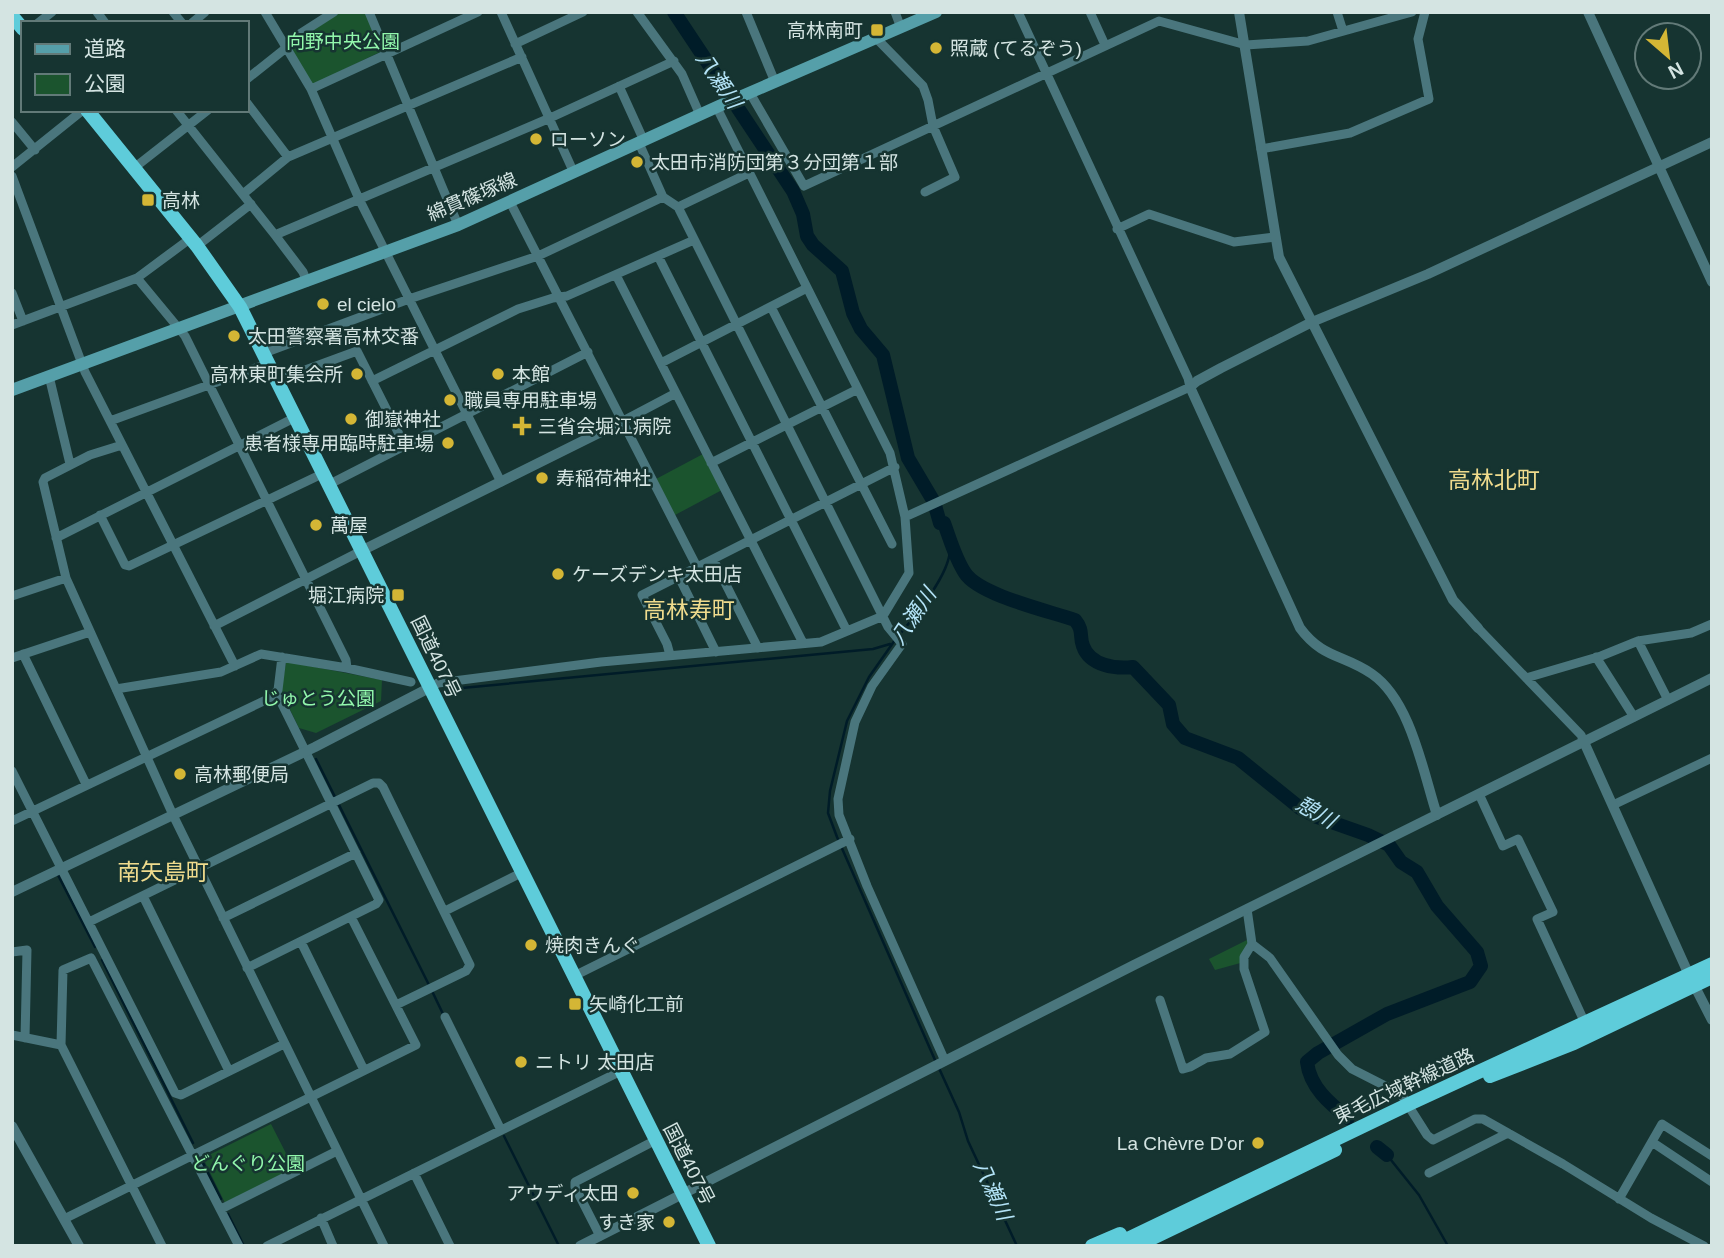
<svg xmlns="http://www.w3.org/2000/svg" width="1724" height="1258" font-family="Arial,'Noto Sans JP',sans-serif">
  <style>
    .green { fill: #1b542e }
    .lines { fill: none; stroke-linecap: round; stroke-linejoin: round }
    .stream { stroke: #001c28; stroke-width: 2.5 }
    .river { stroke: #001c28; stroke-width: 14 }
    .minor { stroke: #4a767d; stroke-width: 9 }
    .tertiary { stroke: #4a767d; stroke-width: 10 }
    .secondary { stroke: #559fa9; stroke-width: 12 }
    .trunk { stroke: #5eccda; stroke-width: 14 }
    .poi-dot { fill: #d4b635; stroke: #163431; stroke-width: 2.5 }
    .labels { text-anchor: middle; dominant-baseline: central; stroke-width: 5; stroke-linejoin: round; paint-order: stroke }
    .poi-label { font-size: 19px; fill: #d4e4e2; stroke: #163431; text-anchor: start }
    .park-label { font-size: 19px; fill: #92f7ac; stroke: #163431 }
    .street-label { font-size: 19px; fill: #d4e4e2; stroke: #163431 }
    .water-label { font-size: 21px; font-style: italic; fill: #b4e4f8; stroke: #163431 }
    .quarter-label { font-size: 23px; fill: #efdb8d; stroke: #163431 }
  </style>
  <rect width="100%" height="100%" fill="#163431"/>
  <path class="green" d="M341 12H365L382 51 312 85 289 44Z
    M703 454 722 490 675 515 656 479Z
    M289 662 382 680 381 701 316 733 299 728 281 691 286 663Z
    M1251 938 1244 962 1215 970 1209 959Z
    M271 1124 294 1169 225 1203 203 1158Z"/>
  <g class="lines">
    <path class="stream" d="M900 634C916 615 950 574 950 549 950 540 944 531 940 523
      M895 640 869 677 847 721 830 791 828 813 837 837 935 1060
      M451 689 873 649 890 644
      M316 759 429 985
      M58 875 95 947
      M102 960 193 1143
      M432 991 444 1016
      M938 1066 959 1112 968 1141 1017 1246
      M504 1136 559 1246
      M1387 1155 1419 1195 1448 1246
      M203 1163 221 1199
      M228 1214 244 1246"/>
    <path class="river" d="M674 12 793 191 803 214 807 236 813 245 842 271 853 313 861 329 883 355 908 458 934 502 940 523H944C950 539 955 558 965 573 979 595 1049 611 1075 620 1084 631 1079 635 1083 646 1090 666 1116 669 1133 667L1169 705 1173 724 1185 738 1238 758 1300 808 1317 817 1368 835 1389 845 1401 862 1417 872 1437 906 1477 952 1481 966 1470 982 1387 1014 1318 1053 1307 1062C1310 1087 1329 1103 1348 1118
      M1377 1147 1387 1155"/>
    <path class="minor" d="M97 12 105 23
      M173 12 182 23
      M265 12 311 89 359 199 501 482
      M369 12 458 225
      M501 12 574 173
      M637 12 682 74 700 115
      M746 12 775 82
      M895 12 901 28
      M1090 12 1105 45
      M1337 12 1343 31
      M38 23 52 12
      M192 23 205 12
      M877 39 923 86 928 100 933 126 955 177 925 192
      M284 44 334 12
      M515 44 583 12
      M247 79 286 48
      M619 86 644 141
      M311 89 478 12
      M750 93 804 186 1159 21 1246 45 1308 41 1412 12
      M247 103 288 157
      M176 110 275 235 303 272 307 282
      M12 122 35 150
      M639 143 663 197 678 207 888 627 902 644 872 686 855 722 838 799 839 815 867 886 945 1061
      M1261 149 1350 133 1429 99 1418 39 1425 12
      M12 167 83 110
      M134 168 208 110
      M12 176 85 372 235 666
      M243 194 288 157 522 57
      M510 202 697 567
      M678 207 749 173
      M1117 229 1149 214 1234 242 1275 237
      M275 235 550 118 674 61
      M197 246 251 204
      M658 256 847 631
      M616 275 803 643
      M137 278 185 336 346 660 347 668
      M12 293 23 321
      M771 307 892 544
      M12 325 137 278 191 238
      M264 353 409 299 538 256 663 197
      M661 363 807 288
      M49 376 70 464
      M278 380 357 351 405 446
      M372 381 518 309 553 298 567 296 694 240
      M110 421 269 363
      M623 421 676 393
      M122 445 90 455 45 478 43 482 66 578 173 815 384 1246
      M711 463 858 389
      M330 484 588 352
      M100 515 125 565 129 566 324 473
      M905 517 1190 387 1188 378 1018 12
      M56 538 296 417
      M713 559 758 648
      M679 577 716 652
      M12 596 66 578
      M214 626 363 550
      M1478 628 1581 735 1584 742
      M1638 641 1691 633 1712 624
      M23 654 86 784
      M670 655 667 644 642 595 895 467
      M1596 657 1634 717
      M12 658 90 632
      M1526 678 1601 656 1638 641 1668 700
      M429 688 438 683 601 662 821 642 883 616 909 573 905 517 890 453 717 108
      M116 689 221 672 261 654 347 668 411 682
      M12 771 175 1093 181 1095 284 1044
      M1479 794 1503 846 1518 839 1553 912 1537 919 1585 1023
      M1613 805 1712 758
      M12 821 270 698 278 690 282 657
      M143 896 229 1071
      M445 911 523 872
      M223 918 356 853
      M89 922 373 783H379L383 787 470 965 466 971 396 1005
      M301 942 364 1070
      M1252 944 1270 958 1338 1055 1352 1069 1401 1094 1427 1135 1433 1140 1475 1119H1483L1563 1164 1651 1218 1704 1246
      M12 952 27 950 25 1038
      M247 968 376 904 379 900 280 700 275 695
      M574 976 850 839
      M1160 1000 1183 1069 1190 1067 1206 1058 1230 1054 1265 1032 1244 969V957L1252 944 1247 909
      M445 1017 501 1130
      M12 1035 61 1045
      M1652 1142 1712 1182
      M414 1173 450 1246
      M1429 1173 1508 1133
      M1619 1199 1662 1124 1712 1156
      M221 1209 337 1151
      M321 1218 333 1246
      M64 1219 416 1045 351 917
      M600 1236 575 1187V1182L656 1140
      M162 1246 61 1045 63 970 91 958 239 1246
      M267 1246 621 1071"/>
    <path class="tertiary" d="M1239 12 1279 257 1453 600 1478 628
      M1588 12 1712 282
      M363 550 623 421
      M1584 742 1689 975 1712 1020
      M1437 815C1423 772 1411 701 1372 674 1343 654 1323 659 1300 628L1190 387 1197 381 1221 368 1312 322 1428 274 1712 142
      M12 892 315 747 429 688
      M12 1126 79 1246
      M580 1246 1134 965 1712 678"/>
    <path class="secondary" d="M12 390 458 225 719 106 936 12"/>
    <path class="trunk" d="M12 16 23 29
      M87 110 197 246 240 307 709 1246
      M1490 1076 1574 1043 1712 977
      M1092 1246 1120 1234
      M1113 1246 1409 1104 1712 964
      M1136 1246 1335 1150"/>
  </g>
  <g class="poi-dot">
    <rect x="870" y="23" width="14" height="14" rx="3.5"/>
    <circle cx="936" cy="48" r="7"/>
    <circle cx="536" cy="139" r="7"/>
    <circle cx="637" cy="162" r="7"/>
    <rect x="141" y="193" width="14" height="14" rx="3.5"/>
    <circle cx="323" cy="304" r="7"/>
    <circle cx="234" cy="336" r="7"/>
    <circle cx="357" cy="374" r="7"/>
    <circle cx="498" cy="374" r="7"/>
    <circle cx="450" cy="400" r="7"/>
    <circle cx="351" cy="419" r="7"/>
    <path d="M518.5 415.5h7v7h7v7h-7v7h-7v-7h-7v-7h7z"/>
    <circle cx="448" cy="443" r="7"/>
    <circle cx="542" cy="478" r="7"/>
    <circle cx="316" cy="525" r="7"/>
    <circle cx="558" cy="574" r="7"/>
    <rect x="391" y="588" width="14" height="14" rx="3.5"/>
    <circle cx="180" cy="774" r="7"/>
    <circle cx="531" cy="945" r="7"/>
    <rect x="568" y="997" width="14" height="14" rx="3.5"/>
    <circle cx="521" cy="1062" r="7"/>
    <circle cx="1258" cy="1143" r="7"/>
    <circle cx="633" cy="1193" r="7"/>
    <circle cx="669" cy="1222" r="7"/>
  </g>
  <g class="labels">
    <g class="poi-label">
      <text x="863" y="30" text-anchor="end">高林南町</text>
      <text x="950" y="48">照蔵 (てるぞう)</text>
      <text x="550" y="139">ローソン</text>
      <text x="651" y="162">太田市消防団第３分団第１部</text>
      <text x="162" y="200">高林</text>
      <text x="337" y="304">el cielo</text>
      <text x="248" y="336">太田警察署高林交番</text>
      <text x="343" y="374" text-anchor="end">高林東町集会所</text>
      <text x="512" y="374">本館</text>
      <text x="464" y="400">職員専用駐車場</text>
      <text x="365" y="419">御嶽神社</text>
      <text x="538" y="426">三省会堀江病院</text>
      <text x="434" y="443" text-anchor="end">患者様専用臨時駐車場</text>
      <text x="556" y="478">寿稲荷神社</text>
      <text x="330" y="525">萬屋</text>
      <text x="572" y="574">ケーズデンキ太田店</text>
      <text x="384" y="595" text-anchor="end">堀江病院</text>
      <text x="194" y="774">高林郵便局</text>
      <text x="545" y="945">焼肉きんぐ</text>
      <text x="589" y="1004">矢崎化工前</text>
      <text x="535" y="1062">ニトリ 太田店</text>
      <text x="1244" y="1143" text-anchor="end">La Chèvre D'or</text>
      <text x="619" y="1193" text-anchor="end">アウディ太田</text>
      <text x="655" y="1222" text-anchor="end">すき家</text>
    </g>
    <g class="park-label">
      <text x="343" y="41">向野中央公園</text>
      <text x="318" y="698">じゅとう公園</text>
      <text x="248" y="1163">どんぐり公園</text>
    </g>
    <g class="street-label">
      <text transform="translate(472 197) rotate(-23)">綿貫篠塚線</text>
      <text transform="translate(436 657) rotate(64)">国道407号</text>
      <text transform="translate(1404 1086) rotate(-25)">東毛広域幹線道路</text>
      <text transform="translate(689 1164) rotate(63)">国道407号</text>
    </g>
    <g class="water-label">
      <text transform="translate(719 80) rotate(56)">八瀬川</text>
      <text transform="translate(913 616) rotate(-56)">八瀬川</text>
      <text transform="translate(1316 812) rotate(30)">憩川</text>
      <text transform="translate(993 1190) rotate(66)">八瀬川</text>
    </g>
    <g class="quarter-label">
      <text x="1494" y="480">高林北町</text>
      <text x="689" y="610">高林寿町</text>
      <text x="163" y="872">南矢島町</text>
    </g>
  </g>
  <rect width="1724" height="1258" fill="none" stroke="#d4e4e2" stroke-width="28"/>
  <rect x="21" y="21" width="228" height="91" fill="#163431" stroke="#627a78" stroke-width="2"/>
  <rect x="35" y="44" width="35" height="10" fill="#559fa9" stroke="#627a78" stroke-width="2"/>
  <text x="84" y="56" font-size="21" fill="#d4e4e2">道路</text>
  <rect x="35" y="74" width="35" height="21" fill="#1b542e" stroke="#627a78" stroke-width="2"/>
  <text x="84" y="91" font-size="21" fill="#d4e4e2">公園</text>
  <g transform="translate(1668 56) rotate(152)"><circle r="33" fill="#163431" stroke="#627a78" stroke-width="2"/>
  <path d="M0-5L12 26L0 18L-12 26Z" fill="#d4b635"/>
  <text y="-10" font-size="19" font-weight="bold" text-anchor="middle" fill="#d4e4e2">N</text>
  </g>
</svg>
